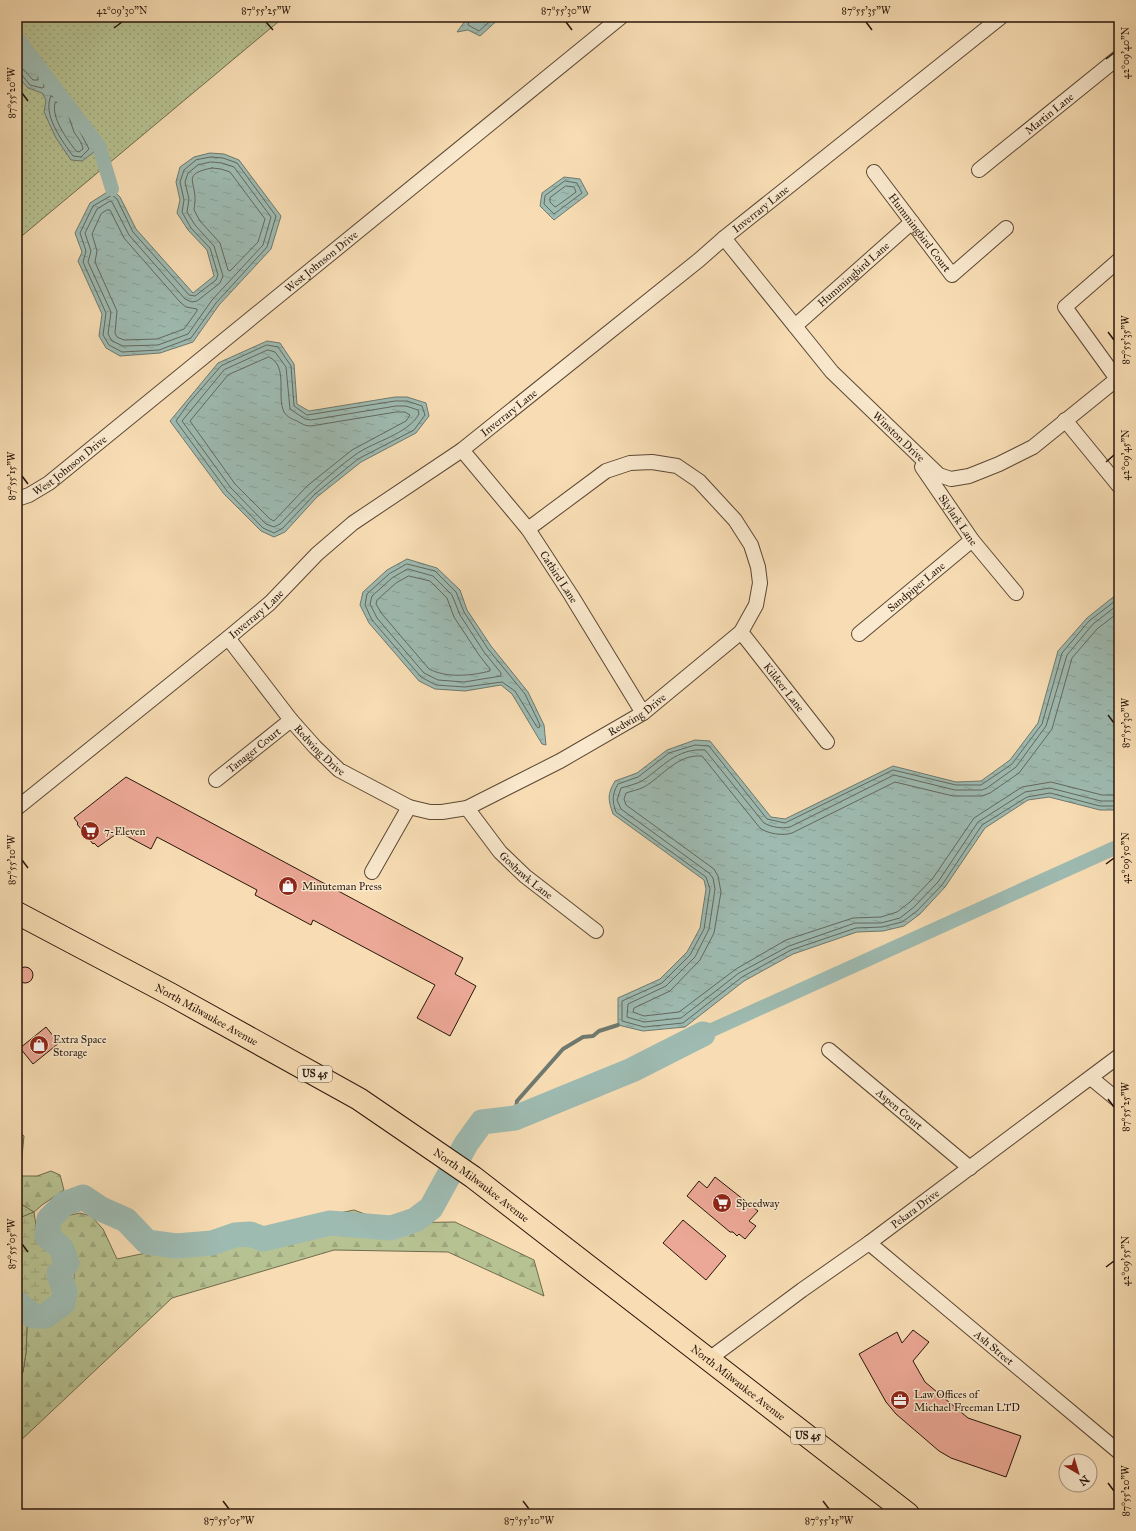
<svg xmlns="http://www.w3.org/2000/svg" width="1136" height="1531" font-family="'IM FELL Great Primer',serif">
  <style>
    .grass { fill: url(#grass-dots); stroke: #706c4e }
    .forest { fill: url(#forest-firs); stroke: #706c4e }
    .wetland { fill: url(#wetland-marsh); stroke: #706c4e }
    .water { fill: url(#water-ripples); stroke: #6f796f }
    .lines { fill: none; stroke-linecap: round; stroke-linejoin: round }
    .shore { stroke: #63685e; stroke-width: 1 }
    .stream { stroke: #6f796f; stroke-width: 4 }
    .canal { stroke: #9ebbb2; stroke-width: 14 }
    .river { stroke: #9ebbb2; stroke-width: 25 }
    .building { fill: #eca896; stroke: #28160a }
    .street-casing { stroke: #5c4834; stroke-width: 16 }
    .primary-casing { stroke: #28160a; stroke-width: 24 }
    .street { stroke: #fae9ce; stroke-width: 14 }
    .primary { stroke: #f8ddb4; stroke-width: 22 }
    .ticks { fill: none; stroke: #28160a; stroke-width: 1.5 }
    .labels { text-anchor: middle; dominant-baseline: central; stroke-width: 3; stroke-linejoin: round; paint-order: stroke }
    .shield { fill: #fae9ce; stroke: #675545; stroke-width: 1 }
    .shield-label { font-size: 10px; font-weight: bold; fill: #28160a }
    .street-label { font-size: 11px; fill: #28160a; stroke: #fae9ce }
    .poi-label { font-size: 11px; fill: #28160a; stroke: #fae9ce; text-anchor: start }
    .neatline { fill: none; stroke: #28160a; stroke-width: 1.5 }
    .ticks-label { font-size: 10px; text-anchor: middle; fill: #28160a }
  </style>
  <defs>
    <pattern id="grass-dots" width="8" height="8" patternUnits="userSpaceOnUse"><rect width="8" height="8" fill="#b7c292"/><path d="M2 2h.1M6 6h.1" fill="none" stroke="#9da67d" stroke-width="1.8" stroke-linecap="round"/></pattern>
    <pattern id="forest-firs" width="22" height="20" patternUnits="userSpaceOnUse"><rect width="22" height="20" fill="#b7c292"/><path d="M5 1l3.5 6h-7zM16 11l3.5 6h-7z" fill="#9da67d"/></pattern>
    <pattern id="wetland-marsh" width="20" height="14" patternUnits="userSpaceOnUse"><rect width="20" height="14" fill="#b7c292"/><path d="M1 5h8M5 5V1M11 12h8M15 12V8" fill="none" stroke="#9da67d"/></pattern>
    <pattern id="water-ripples" width="26" height="14" patternUnits="userSpaceOnUse"><rect width="26" height="14" fill="#9ebbb2"/><path d="M2 4q2-2 4 0t4 0M15 11q2-2 4 0t4 0" fill="none" stroke="#88a098"/></pattern>
  </defs>
  <rect width="100%" height="100%" fill="#f8ddb4"/>
  <filter id="stains"><feTurbulence type="fractalNoise" baseFrequency=".005" numOctaves="4"/><feColorMatrix values="0 0 0 0 .2 0 0 0 0 .09 0 0 0 0 .02 0 0 0 .5 -.17"/></filter>
  <radialGradient id="worn" r=".72"><stop offset=".6" stop-color="#630" stop-opacity="0"/><stop offset="1" stop-color="#630" stop-opacity=".3"/></radialGradient>
  <path class="grass" d="M17 17H284L17 240Z
    M21 1203 34 1212 17 1219V1205Z"/>
  <path class="forest" d="M17 1129 24 1136 20 1176H37L51 1171 60 1175 64 1190 42 1205 34 1212 21 1204 17 1205Z
    M354 1210 389 1223 455 1222 534 1260 544 1296 448 1252 334 1250 172 1298 17 1444V1380L23 1372 26 1353 27 1326C33 1326 40 1326 46 1325 68 1318 78 1279 73 1259 69 1247 61 1237 57 1225L66 1216 80 1213 91 1216 103 1229 117 1259Z"/>
  <path class="wetland" d="M34 1212 38 1239 45 1248 52 1254 54 1260V1298C39 1313 31 1307 17 1295V1251L19 1245 17 1241V1219Z
    M20 1319 27 1326 26 1353 23 1372 17 1380V1320Z"/>
  <path class="water" d="M468 17H501L480 36 468 30 457 32Z
    M17 33H20L48 73 47 83 55 94 64 92 74 105 83 129 91 142 94 152 82 161 71 160 56 138 44 112 46 100 42 93 28 88 17 75Z
    M210 153 224 154 239 160 281 216 271 249 219 305 193 342 160 353 120 356 106 348 99 336 102 314 78 261 82 252 75 233 90 203 112 189 120 197 136 229 193 293 214 276 207 250 188 230 177 213 180 200 176 182 180 167 194 157Z
    M564 177 580 179 588 194 554 220 540 206 542 193Z
    M267 341 280 343 294 364 297 404 309 411 395 397H407L426 403 429 416 416 433 361 462 317 497 285 532 274 537 261 531 224 494 170 421 218 363Z
    M407 559 437 568 460 590 467 610 491 646 528 692 544 725 546 745 542 744 512 694 501 685 465 691 435 689 419 681 369 623 360 605 363 592 387 570Z
    M1117 594H1119V810H1100L1049 797 1028 800 985 828 945 887 920 914 904 926 883 931 857 932 793 954 744 981 685 1027 643 1031 618 1025V998L660 979 687 952 700 928 706 889 704 880 613 814C608 799 607 795 615 781L637 773 667 750 695 740 710 741 771 817 785 819 893 766 956 782 981 781 1010 760 1038 723 1058 651 1087 618Z"/>
  <g class="lines">
    <path class="shore" d="M470 17 468 25 479 31 495 17
      M17 37 43 73 44 87 42 88 30 85 21 74 17 73
      M17 44 38 75V80H33L24 70 17 68
      M51 96 56 98 63 97 71 107 79 130 89 149 81 157 73 156C62 141 42 114 51 96Z
      M61 102C68 111 70 121 74 132 77 137 82 142 83 149L79 152 76 151C67 139 51 118 55 103Z
      M211 157 223 158 237 163 276 216 267 247 216 303 191 338 159 350 122 352 109 345 103 335 106 313 83 262 86 251 80 233 93 206 112 195 117 199 133 232 189 295 195 296 216 280 218 275 210 248 191 228 182 212 184 200 180 182 184 170 196 160Z
      M211 162 222 163 234 167 271 217 263 245 212 300 188 334 158 345 123 346 112 341 108 334 111 312 88 262 91 251 85 233 97 209 110 201 112 202 129 235 185 299 192 302 197 301 220 283 223 276 214 246 195 225 187 212 189 199 185 182 188 173 198 165Z
      M212 168 221 169 230 172 265 219 258 242 230 271 228 270 220 243 200 221 194 210C194 207 195 204 195 201 196 181 181 174 212 168Z
      M565 181 577 183 582 193 554 214 544 204 545 196Z
      M566 186 574 187 576 192 557 206 555 207 550 202V198Z
      M107 210H110L124 238 180 302 186 307 197 309V311L184 329 157 339 124 340 117 337 115 333 117 311 95 262 97 251 92 234 101 214Z
      M267 345 278 347 291 366 294 406 307 415 395 401H407L422 406 425 415 414 430 358 459 315 494 283 528 274 533 263 528 227 491 176 421 188 404 221 366Z
      M268 350 275 352 286 367 290 409 305 419 311 420 396 406H406L418 410 419 414C407 435 374 441 355 455 326 476 304 499 280 524L274 527 266 524 231 488 182 421 224 370Z
      M269 357C289 366 276 396 284 412 287 417 292 419 297 421 302 424 305 426 311 426L396 412H405L410 415 406 421 352 450 307 486 274 521 270 519 235 484 190 421 228 375Z
      M407 564 435 571 456 592 464 612 488 649 525 694 540 725 539 728 537 727 515 691 502 682 465 687 436 685 421 677 372 620 365 605 367 594 389 574Z
      M408 569 433 576 452 595 460 615 484 652 501 673V676L464 682 438 680 424 673 377 618 370 604 372 596 392 578Z
      M409 576 430 581 447 598 454 617 479 655 490 669V671C470 676 447 678 429 669L382 614 376 604 377 600 396 583Z
      M1119 598 1089 621 1062 653 1042 724 1012 764 981 785H956L893 770 785 823 767 819 709 746 695 745 669 753 638 777 618 784C612 794 612 801 616 812L706 877 710 889 704 929 690 955 662 983 622 1001V1021L644 1027 683 1023 742 977 791 950 856 928 882 927 902 922 917 911 942 885 982 825 1027 797 1050 793 1100 806H1119
      M1119 604 1093 624 1067 655 1046 726 1016 767 987 788 982 790H955L894 775 790 827C782 829 771 827 764 823L705 750C676 748 663 767 642 781 636 784 628 786 621 788L617 800 621 809 709 873 713 878 715 889 709 929 695 957 666 986 628 1004 627 1017 644 1022 681 1018 739 973 789 946 855 923H881L900 918 914 907 938 882 978 822 1025 792 1050 788 1101 801H1119
      M1119 612 1097 629 1072 658 1052 729 1019 773 990 793 982 796H953L895 782 792 833C783 836 768 834 760 828L702 756C677 754 663 776 644 787 638 790 631 791 626 793L624 799 626 805 714 869 718 876 721 892 714 933 700 960 670 991 634 1008 633 1012 644 1016 679 1012 736 969 786 940 853 918 881 917 897 912 910 902 933 878 974 818 1022 787 1051 782 1102 795H1119"/>
    <path class="stream" d="M515 1118 517 1101 563 1049 583 1037 593 1036 599 1031 618 1025"/>
    <path class="canal" d="M17 37 99 146 112 189
      M703 1034 1119 846"/>
    <path class="river" d="M17 1303 33 1316H45L63 1303 65 1292 59 1274 67 1263 61 1248 47 1236 49 1219 64 1204 83 1197 101 1209 126 1220 147 1242 176 1246 212 1243 235 1235 250 1234 263 1239 330 1223 391 1228 415 1220 431 1208 466 1144 482 1122 515 1118 632 1070 703 1034"/>
  </g>
  <path class="building" d="M126 777 463 958 455 974 476 986 450 1036 417 1018 435 985 313 920 311 925 255 895 257 890 157 837 151 849 119 832 98 847 94 843 93 844 77 824 78 823 74 818Z
    M17 975a8 8 0 1 1 16 0a8 8 0 1 1-16 0Z
    M46 1027 59 1043 33 1064 20 1048Z
    M715 1177 758 1211 749 1221 756 1226 745 1239 739 1234 737 1236 733 1232H730L687 1196 699 1181 707 1188Z
    M683 1220 726 1256 706 1280 663 1243Z
    M913 1330 929 1342 913 1361 925 1382 968 1418 1021 1436 1006 1477 951 1458 939 1451 896 1414 886 1402 859 1354 897 1332 902 1343Z"/>
  <g class="lines">
    <defs>
      <g id="street">
        <path id="s1" d="M979 170 1119 57"/>
        <path id="s2" d="M874 172 952 275 1006 228"/>
        <path id="s3" d="M724 238 832 372 939 475 951 479 969 476 999 464 1033 447 1117 379 1065 307 1119 260"/>
        <path id="s4" d="M795 326 912 222"/>
        <path d="M1065 420 1119 486"/>
        <path id="s5" d="M462 450 528 529 571 595 643 713"/>
        <path id="s6" d="M922 467 972 540 1016 593"/>
        <path id="s7" d="M17 499 29 495 49 483 621 17"/>
        <path id="s8" d="M741 632 827 742"/>
        <path id="s9" d="M859 634 972 540"/>
        <path id="s10" d="M228 638 291 720 315 747 339 770 409 807 430 812H442L467 808 560 761 643 713 741 632 756 605 760 583 758 567 751 545 735 520 699 481 677 466 652 462 630 463 606 471 528 529"/>
        <path id="s11" d="M216 780 291 720"/>
        <path id="s12" d="M17 808 228 638 270 603 317 554 353 523 462 450 699 260 724 238 1001 17"/>
        <path id="s13" d="M467 808 500 852 525 876 596 931"/>
        <path d="M372 872 409 807"/>
        <path id="s14" d="M829 1050 970 1168"/>
        <path d="M1091 1078 1119 1101"/>
        <path id="s15" d="M869 1243 1119 1452"/>
        <path id="s16" d="M709 1359 802 1290 869 1243 1119 1056"/>
      </g>
      <g id="primary">
        <path id="s17" d="M17 913 170 994 359 1099 473 1177 908 1514"/>
      </g>
    </defs>
    <use href="#street" class="street-casing"/>
    <use href="#primary" class="primary-casing"/>
    <use href="#street" class="street"/>
    <use href="#primary" class="primary"/>
  </g>
  <path class="ticks" d="M266 22 273 30M566 22 572 30M866 22 872 30M114 28 122 22M1106 59 1114 53M22 93 28 101M1108 332 1114 340M1106 462 1114 455M22 476 28 484M1108 715 1114 723M22 860 28 868M1106 864 1114 858M1108 1099 1114 1107M22 1244 28 1252M1106 1267 1114 1261M1108 1483 1114 1491M223 1501 229 1509M523 1501 529 1509M823 1501 829 1509"/>
  <defs>
    <symbol id="supermarket-disc" viewBox="-11 -11 22 22"><circle r="9.5" fill="#8f2418" stroke="#fae9ce"/><path d="M-6-5.5h2.5l.6 2H6L4.5 2H-2.5L-4.4-4H-6ZM-1.5 3.2a1.3 1.3 0 1 0 .1 0ZM3 3.2a1.3 1.3 0 1 0 .1 0Z" fill="#fff"/></symbol>
    <symbol id="shop-disc" viewBox="-11 -11 22 22"><circle r="9.5" fill="#8f2418" stroke="#fae9ce"/><path d="M-5-2.5h2.3a2.7 3.5 0 0 1 5.4 0H5L5.5 6h-11ZM-1.5-2.5h3a1.5 2.3 0 0 0-3 0Z" fill="#fff"/></symbol>
    <symbol id="office-disc" viewBox="-11 -11 22 22"><circle r="9.5" fill="#8f2418" stroke="#fae9ce"/><path d="M-6-3h4V-5.5h4V-3h4V5H-6ZM-1-4.5V-3h2v-1.5ZM-6 0V1H6V0Z" fill="#fff"/></symbol>
  </defs>
  <g fill-rule="evenodd">
    <use href="#supermarket-disc" x="79" y="820" width="22" height="22"/>
    <use href="#shop-disc" x="277" y="875" width="22" height="22"/>
    <use href="#shop-disc" x="28" y="1034" width="22" height="22"/>
    <use href="#supermarket-disc" x="711" y="1192" width="22" height="22"/>
    <use href="#office-disc" x="889" y="1389" width="22" height="22"/>
  </g>
  <g class="labels">
    <g class="shield">
      <rect x="298" y="1066" width="34" height="16" rx="3"/>
      <rect x="791" y="1428" width="34" height="16" rx="3"/>
    </g>
    <g class="shield-label">
      <text x="315" y="1074">US 45</text>
      <text x="808" y="1436">US 45</text>
    </g>
    <g class="street-label">
      <text stroke="none"><textPath href="#s1" startOffset="90">Martin Lane</textPath></text>
      <text stroke="none"><textPath href="#s12" startOffset="956">Inverrary Lane</textPath></text>
      <text stroke="none"><textPath href="#s2" startOffset="76">Hummingbird Court</textPath></text>
      <text stroke="none"><textPath href="#s7" startOffset="387">West Johnson Drive</textPath></text>
      <text stroke="none"><textPath href="#s4" startOffset="78">Hummingbird Lane</textPath></text>
      <text stroke="none"><textPath href="#s12" startOffset="632">Inverrary Lane</textPath></text>
      <text stroke="none"><textPath href="#s3" startOffset="265">Winston Drive</textPath></text>
      <text stroke="none"><textPath href="#s7" startOffset="63">West Johnson Drive</textPath></text>
      <text stroke="none"><textPath href="#s6" startOffset="64">Skylark Lane</textPath></text>
      <text stroke="none"><textPath href="#s5" startOffset="160">Catbird Lane</textPath></text>
      <text stroke="none"><textPath href="#s9" startOffset="74">Sandpiper Lane</textPath></text>
      <text stroke="none"><textPath href="#s12" startOffset="308">Inverrary Lane</textPath></text>
      <text stroke="none"><textPath href="#s8" startOffset="70">Kildeer Lane</textPath></text>
      <text stroke="none"><textPath href="#s10" startOffset="505">Redwing Drive</textPath></text>
      <text stroke="none"><textPath href="#s10" startOffset="145">Redwing Drive</textPath></text>
      <text stroke="none"><textPath href="#s11" startOffset="48">Tanager Court</textPath></text>
      <text stroke="none"><textPath href="#s13" startOffset="90">Goshawk Lane</textPath></text>
      <text stroke="none"><textPath href="#s17" startOffset="215">North Milwaukee Avenue</textPath></text>
      <text stroke="none"><textPath href="#s14" startOffset="92">Aspen Court</textPath></text>
      <text stroke="none"><textPath href="#s17" startOffset="539">North Milwaukee Avenue</textPath></text>
      <text stroke="none"><textPath href="#s16" startOffset="255">Pekara Drive</textPath></text>
      <text stroke="none"><textPath href="#s15" startOffset="163">Ash Street</textPath></text>
      <text stroke="none"><textPath href="#s17" startOffset="863">North Milwaukee Avenue</textPath></text>
    </g>
    <g class="poi-label">
      <text x="104" y="831">7-Eleven</text>
      <text x="302" y="886">Minuteman Press</text>
      <text x="53" y="1039">Extra Space<tspan x="53" dy="13">Storage</tspan></text>
      <text x="736" y="1203">Speedway</text>
      <text x="914" y="1394">Law Offices of<tspan x="914" dy="13">Michael Freeman LTD</tspan></text>
    </g>
  </g>
  <rect width="1136" height="1531" fill="none" stroke="#f8ddb4" stroke-width="44"/>
  <g transform="translate(1078 1473) rotate(142)"><circle r="19" fill="#fae9ce" stroke="#a69580"/>
  <path d="M0-3L7 15L0 10L-7 15Z" fill="#8f2418"/>
  <text y="-6" font-size="11" font-weight="bold" text-anchor="middle" fill="#28160a">N</text>
  </g>
  <rect x="22" y="22" width="1092" height="1487" class="neatline"/>
  <g class="ticks-label">
    <text x="122" y="14">42°09'30"N</text>
    <text x="266" y="14">87°55'25"W</text>
    <text x="566" y="14">87°55'30"W</text>
    <text x="866" y="14">87°55'35"W</text>
    <text transform="translate(1125 53) rotate(-90)" y="4">42°09'40"N</text>
    <text transform="translate(11 93) rotate(-90)" y="4">87°55'20"W</text>
    <text transform="translate(1125 340) rotate(-90)" y="4">87°55'35"W</text>
    <text transform="translate(1125 455) rotate(-90)" y="4">42°09'45"N</text>
    <text transform="translate(11 476) rotate(-90)" y="4">87°55'15"W</text>
    <text transform="translate(1125 723) rotate(-90)" y="4">87°55'30"W</text>
    <text transform="translate(1125 858) rotate(-90)" y="4">42°09'50"N</text>
    <text transform="translate(11 860) rotate(-90)" y="4">87°55'10"W</text>
    <text transform="translate(1125 1107) rotate(-90)" y="4">87°55'25"W</text>
    <text transform="translate(11 1244) rotate(-90)" y="4">87°55'05"W</text>
    <text transform="translate(1125 1261) rotate(-90)" y="4">42°09'55"N</text>
    <text transform="translate(1125 1491) rotate(-90)" y="4">87°55'20"W</text>
    <text x="229" y="1524">87°55'05"W</text>
    <text x="529" y="1524">87°55'10"W</text>
    <text x="829" y="1524">87°55'15"W</text>
  </g>
  <rect width="100%" height="100%" filter="url(#stains)"/>
  <rect width="100%" height="100%" fill="url(#worn)"/>
</svg>
